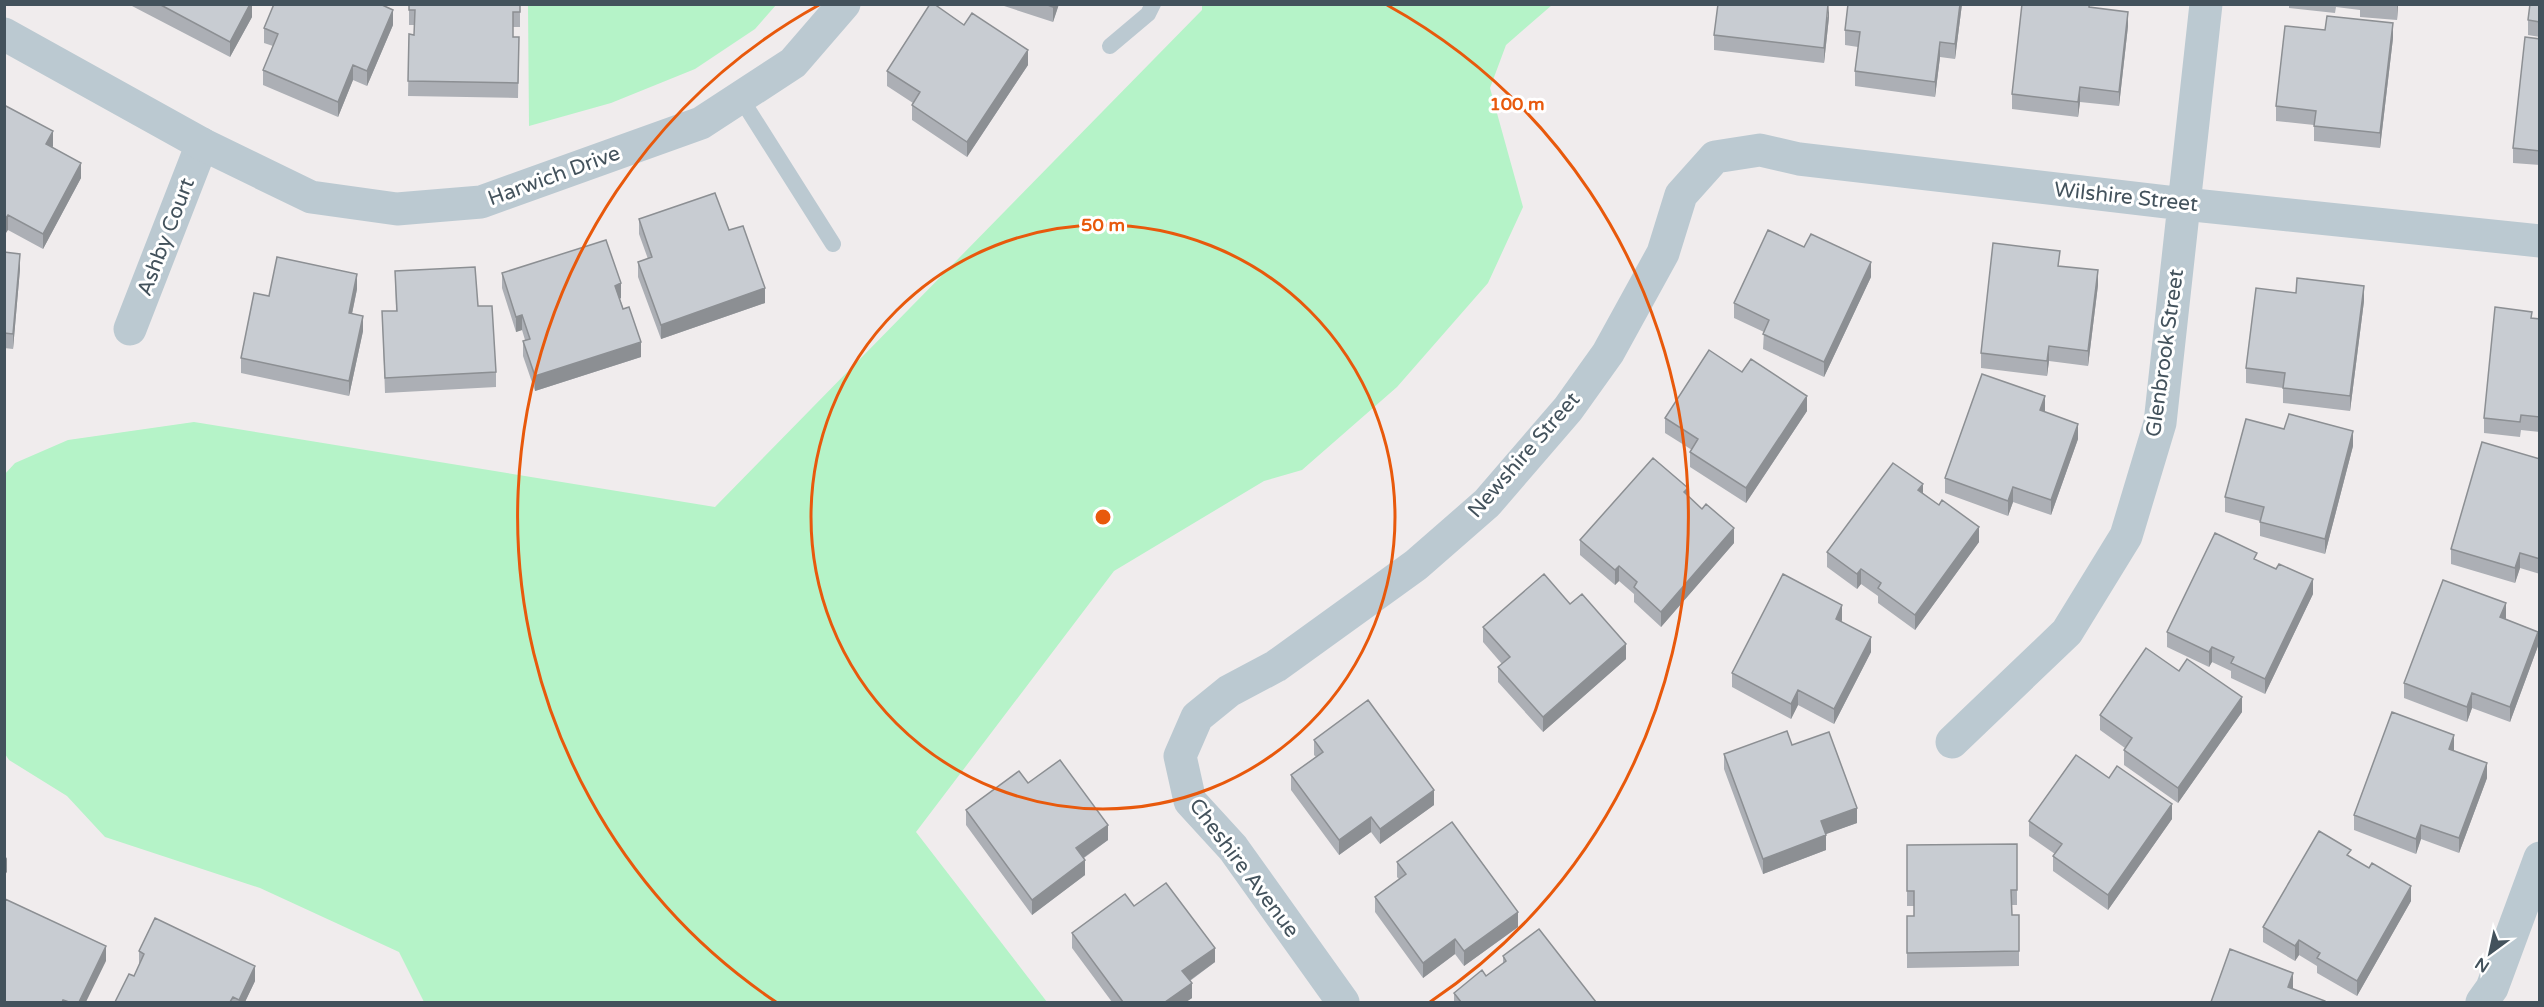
<svg xmlns="http://www.w3.org/2000/svg" width="2544" height="1007" font-family="'Varela Round',sans-serif">
  <style>
    .green { fill: #b5f3c8 }
    .lines { fill: none; stroke-linecap: round; stroke-linejoin: round }
    .service { stroke: #bbc9d1; stroke-width: 16 }
    .minor { stroke: #bbc9d1; stroke-width: 33 }
    .tertiary { stroke: #bbc9d1; stroke-width: 33 }
    .wall { fill: #acafb5 }
    .shaded-wall { fill: #8c8f93 }
    .building { fill: #c8ccd2; stroke: #8c8f93; stroke-width: 1.5 }
    .ring { fill: none; stroke: #e8590c; stroke-width: 3 }
    .labels { text-anchor: middle; dominant-baseline: central; stroke-width: 6; stroke-linejoin: round; paint-order: stroke }
    .street-label { font-size: 21px; fill: #43525c; stroke: #fff }
    .centre { fill: #e8590c; stroke: #fff; stroke-width: 3 }
    .ring-label { font-size: 18px; text-anchor: middle; font-weight: bold; fill: #e8590c; stroke: #fff; stroke-width: 6; stroke-linejoin: round; paint-order: stroke }
  </style>
  <rect width="100%" height="100%" fill="#f0eced"/>
  <path class="green" d="M528 5V4L776 5 755 29 695 69 611 103 529 126Z
    M1202 5H1552L1506 45 1490 88 1523 207 1488 283 1397 387 1302 470 1264 481 1114 571 916 832 1047 1002H424L399 952 260 888 105 837 67 796 9 760 5 754 4 475 15 463 68 440 194 422 715 507 1202 10Z"/>
  <g class="lines">
    <path class="service" d="M1110 46 1148 14 1153 4
      M740 97 833 244"/>
    <path class="minor" d="M130 329 202 144
      M1952 742 2067 632 2126 536 2160 423 2206 4
      M1343 1002 1233 848 1190 801 1180 756 1197 717 1229 691 1276 666 1416 565 1487 503 1568 409 1608 353 1663 253 1681 195 1715 157 1760 150 1799 159 2184 204 2540 241
      M2482 1002 2492 988 2540 858"/>
    <path class="tertiary" d="M4 34 202 144 311 197 397 209 481 202 701 123 793 63 844 4"/>
  </g>
  <path class="wall" d="M132 4H252V17L230 57 132 6Z
    M409 4H520V27H513V37H519L518 98 408 96 409 34 414 35 415 25H409Z
    M998 4H1059L1053 22Z
    M1848 4H1962L1955 59 1940 57 1935 97 1855 86V71L1858 47 1845 45V30Z
    M2090 4V7L2128 26 2119 106 2080 102 2078 117 2012 109V94Z
    M2289 4H2398L2397 20 2360 17V10L2336 7 2335 13 2289 8Z
    M2540 4V37L2528 35V20Z
    M1829 17 1824 63 1714 50V35Z
    M393 25 367 86 353 80 338 117 263 85V70L273 46 264 43V28Z
    M964 25 1028 65 967 157 912 120V105L913 103 887 86V71Z
    M2393 38 2380 148 2314 141V125L2276 121V106Z
    M2540 39V165L2513 163V148Z
    M4 105 53 146 52 147 81 178 43 249 8 230Z
    M639 219 729 230 765 303 661 339 638 277V262L648 259 639 234Z
    M1804 247 1871 277 1824 377 1763 349 1764 332 1734 318V303Z
    M4 252 20 269 13 349 4 348Z
    M2060 266 2098 285 2088 366 2049 361 2047 376 1981 368V353Z
    M395 271 496 372V387L385 393 382 311H396Z
    M502 273 621 298 620 299 641 357 535 391 523 356V341L525 340 522 330 516 332 502 288Z
    M357 289 352 314 363 331 349 396 241 373V358L269 296Z
    M2364 301 2350 411 2283 403V388L2246 383V368Z
    M2532 318 2540 319V432L2521 430 2520 437 2484 433V418Z
    M1742 372 1807 411 1746 503 1690 467V452L1692 450 1665 433V418Z
    M2045 411V412L2078 439 2051 515 2013 502 2008 516 1945 493V478Z
    M2353 446 2325 554 2260 536V521L2225 512V497Z
    M2540 459V574L2520 568 2515 583 2451 564V549Z
    M1923 493 1979 542 1915 630 1878 603V596L1861 584 1857 589 1827 567V552Z
    M1688 496 1734 543 1661 627 1634 602V594L1619 581 1615 585 1580 555V540Z
    M2257 560 2313 594 2265 694 2231 678V671L2212 662 2209 667 2167 647V632Z
    M1570 604 1626 659 1543 732 1498 682V667L1502 664 1483 642V627Z
    M2506 618V619L2538 646 2510 722 2472 708 2467 722 2404 698V683Z
    M1842 620V622L1871 652 1834 724 1798 705 1791 719 1732 687V673Z
    M2179 671 2242 712 2178 803 2124 765V750L2125 748 2100 730V715Z
    M1314 740 1434 805 1380 844 1371 832 1339 855 1291 790V775L1316 757 1314 755Z
    M1792 745 1857 823 1825 834 1826 850 1763 874 1724 769V754Z
    M2454 751 2487 778 2459 853 2421 839 2416 854 2354 830V815L2454 750Z
    M2109 778 2172 819 2108 910 2053 871V856L2055 854 2029 836V821Z
    M1028 783 1108 840 1084 858 1085 875 1032 915 966 825V810Z
    M2017 844V905H2011L2012 915H2019V966L1907 968V916H1914V906H1907V845Z
    M2351 857 2411 901 2357 996 2317 973V966L2299 955 2295 961 2263 942V927Z
    M1397 862 1518 927 1464 966 1455 954 1423 978 1375 912V897L1399 879 1397 877Z
    M1134 906 1215 962 1190 981 1192 998 1186 1002H1112L1072 948V933Z
    M139 951 255 981 245 1002H115L134 976 139 965Z
    M1503 956 1596 1002H1454V993L1486 976 1503 964Z"/>
  <path class="shaded-wall" d="M246 4H252V17L230 57V42Z
    M1054 4H1059L1053 22V7Z
    M1829 4V17L1824 63V48Z
    M1960 4H1962L1955 59V44Z
    M2397 4H2398L2397 20Z
    M393 10V25L367 86V71Z
    M2128 12V26L2119 106V92Z
    M2393 23V38L2380 148V133Z
    M1940 42V57L1935 97V82Z
    M1028 50V65L967 157V142Z
    M353 65V80L338 117V102Z
    M2080 87V102L2078 117V102Z
    M53 131V146L46 159V144Z
    M81 163V178L43 249V234Z
    M8 215V230L4 236V221Z
    M20 254V269L13 349V334Z
    M1871 262V277L1824 377V362Z
    M2098 270V285L2088 366V351Z
    M357 274V289L349 328V313Z
    M621 283V298L615 301V286Z
    M2364 286V301L2350 411V396Z
    M765 288V303L661 339V325Z
    M522 315V330L516 332V317Z
    M363 316V331L349 396V381Z
    M641 342V357L535 391V376Z
    M2049 346V361L2047 376V361Z
    M1807 396V411L1746 503V488Z
    M2045 396V411L2040 425V410Z
    M2078 424V439L2051 515V500Z
    M2353 431V446L2325 554V539Z
    M1923 484V499L1918 490Z
    M2013 487V502L2008 516V501Z
    M1688 488V503L1684 492Z
    M1979 527V542L1915 630V615Z
    M1734 528V543L1661 627V612Z
    M2520 553V568L2515 583V568Z
    M1619 566V581L1615 585V570Z
    M1861 569V584L1857 589V574Z
    M2313 579V594L2265 694V679Z
    M2506 603V618L2500 632V617Z
    M1842 605V620L1836 634V619Z
    M2538 632V646L2510 722V707Z
    M1871 637V652L1834 724V709Z
    M1626 644V659L1543 732V717Z
    M2212 647V662L2209 667V652Z
    M1798 690V705L1791 719V704Z
    M2472 693V708L2467 722V707Z
    M2242 697V712L2178 803V788Z
    M2454 735V750L2449 764V749Z
    M2487 763V778L2459 853V838Z
    M1434 790V805L1380 844V829Z
    M2172 804V819L2108 910V895Z
    M1857 808V823L1821 836V821Z
    M1371 817V832L1339 855V840Z
    M1108 825V840L1076 863V848Z
    M2421 825V839L2416 854V839Z
    M1826 835V850L1763 874V859Z
    M7 857V872L4 876V862Z
    M1085 860V875L1032 915V900Z
    M2411 886V901L2357 996V981Z
    M1518 912V927L1464 966V951Z
    M1455 939V954L1423 978V963Z
    M2299 940V955L2295 961V946Z
    M106 946V961L86 1002H79Z
    M1215 948V962L1182 986V971Z
    M255 966V981L245 1002H239V1000Z
    M2293 973V988L2288 1002V987Z
    M1192 983V998L1186 1002H1165Z"/>
  <path class="building" d="M159 4H250L230 42Z
    M274 4H380L393 10 367 71 353 65 338 102 263 70 278 34 264 28Z
    M409 4H520V12H513V37H519L518 83 408 81 409 34 414 35 415 10H409Z
    M930 4H934L964 25 972 13 1028 50 967 142 912 105 920 92 887 71Z
    M1045 4H1054L1053 7Z
    M1718 4H1828L1824 48 1714 35Z
    M1848 4H1960L1955 44 1940 42 1935 82 1855 71 1860 32 1845 30Z
    M2022 4H2089V7L2128 12 2119 92 2080 87 2078 102 2012 94Z
    M2530 4H2540V22L2528 20Z
    M2327 16 2393 23 2380 133 2314 126 2316 111 2276 106 2285 26 2325 30Z
    M2525 37 2540 39V151L2513 148Z
    M4 105 53 131 46 144 81 163 43 234 8 215 4 221Z
    M715 193 729 230 743 226 765 288 661 325 638 262 652 257 639 219Z
    M1768 230 1804 247 1811 234 1871 262 1824 362 1763 334 1769 320 1734 303Z
    M606 240 621 283 615 286 623 309 629 307 641 342 535 376 523 341 530 339 522 315 516 317 502 273Z
    M1993 243 2060 251 2058 266 2098 270 2088 351 2049 346 2047 361 1981 353Z
    M4 252 20 254 13 334 4 333Z
    M277 257 357 274 349 313 363 316 349 381 241 358 254 293 269 296Z
    M475 267 478 306H492L496 372 385 378 382 311H397L395 271Z
    M2297 278 2364 286 2350 396 2283 388 2285 373 2246 368 2256 288 2296 293Z
    M2495 307 2532 312 2531 318 2540 319V417L2521 415 2520 422 2484 418Z
    M1709 350 1742 372 1751 359 1807 396 1746 488 1690 452 1698 439 1665 418Z
    M1982 374 2045 396 2040 410 2078 424 2051 500 2013 487 2008 501 1945 478Z
    M2289 414 2353 431 2325 539 2260 522 2264 507 2225 497 2246 419 2284 429Z
    M2482 442 2540 459V559L2520 553 2515 568 2451 549Z
    M1653 458 1688 488 1684 492 1702 509 1706 504 1734 528 1661 612 1634 587 1637 582 1619 566 1615 570 1580 540Z
    M1893 463 1923 484 1918 490 1939 505 1942 500 1979 527 1915 615 1878 588 1881 583 1861 569 1857 574 1827 552Z
    M2215 533 2257 553 2254 559 2276 569 2279 564 2313 579 2265 679 2231 663 2234 657 2212 647 2209 652 2167 632Z
    M1544 574 1570 604 1582 594 1626 644 1543 717 1498 667 1510 657 1483 627Z
    M1783 574 1842 605 1836 619 1871 637 1834 709 1798 690 1791 704 1732 673Z
    M2443 580 2506 603 2500 617 2538 632 2510 707 2472 693 2467 707 2404 683Z
    M2146 648 2179 671 2187 659 2242 697 2178 788 2124 750 2132 738 2100 715Z
    M1368 700 1434 790 1380 829 1371 817 1339 840 1291 775 1323 752 1314 740Z
    M2392 712 2454 735 2449 749 2487 763 2459 838 2421 825 2416 839 2354 815Z
    M1787 731 1792 745 1829 732 1857 808 1821 821 1826 835 1763 859 1724 754Z
    M2076 755 2109 778 2117 766 2172 804 2108 895 2053 856 2062 844 2029 821Z
    M1060 760 1108 825 1076 848 1085 860 1032 900 966 810 1019 771 1028 783Z
    M1452 822 1518 912 1464 951 1455 939 1423 963 1375 897 1406 874 1397 862Z
    M2319 831 2351 850 2347 855 2369 868 2372 863 2411 886 2357 981 2317 958 2320 953 2299 940 2295 946 2263 927Z
    M2017 844V890H2011L2012 915H2019V951L1907 953V916H1914V891H1907V845Z
    M1166 883 1215 948 1182 971 1192 983 1165 1002H1123L1072 933 1125 894 1134 906Z
    M5 899 106 946 79 1002H69L63 1000 62 1002H4Z
    M155 918 255 966 239 1000 233 997 230 1002H115L129 974 134 976 144 954 139 951Z
    M1539 929 1596 1002H1461L1454 993 1482 970 1486 976 1506 961 1503 956Z
    M2230 949 2293 973 2288 987 2325 1001V1002H2211Z"/>
  <g class="ring">
    <circle cx="1103" cy="517" r="292"/>
    <path d="M776 1002A585 585 0 0 1 819 5M1387 5A585 585 0 0 1 1430 1002"/>
  </g>
  <g class="labels">
    <g class="street-label">
      <text transform="translate(554 176) rotate(-20)">Harwich Drive</text>
      <text transform="translate(2126 197) rotate(6)">Wilshire Street</text>
      <text transform="translate(166 237) rotate(-69)">Ashby Court</text>
      <text transform="translate(2165 353) rotate(-82)">Glenbrook Street</text>
      <text transform="translate(1524 455) rotate(-49)">Newshire Street</text>
      <text transform="translate(1244 868) rotate(53)">Cheshire Avenue</text>
    </g>
  </g>
  <circle cx="1103" cy="517" r="9" class="centre"/>
  <g class="ring-label">
    <text x="1517" y="110">100 m</text>
    <text x="1103" y="231">50 m</text>
  </g>
  <rect width="2544" height="1007" fill="none" stroke="#43525c" stroke-width="12"/>
  <g transform="translate(2490 953) rotate(213)" stroke="#ffffff" stroke-width="4.5" paint-order="stroke">
  <path d="M0-4.5L10 22L0 15L-10 22Z" fill="#43525c"/>
  <text y="-9" font-size="16" font-weight="bold" text-anchor="middle" fill="#43525c">N</text>
  </g>
</svg>
